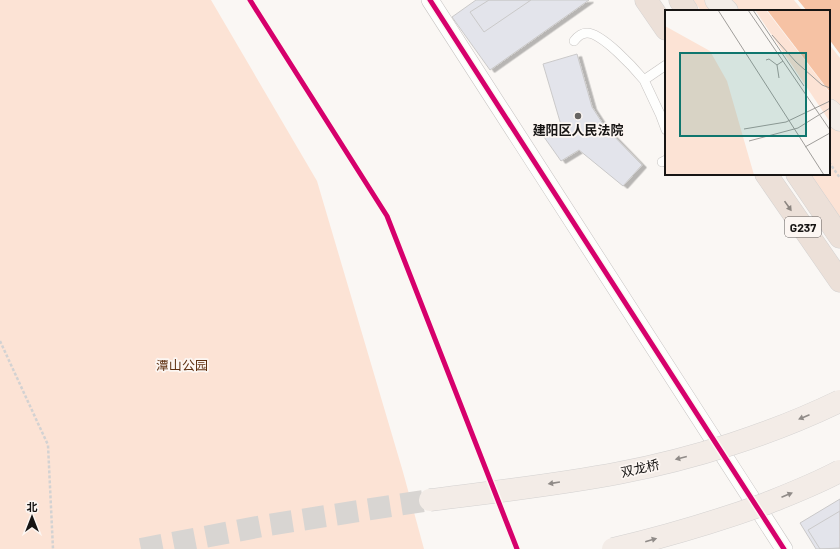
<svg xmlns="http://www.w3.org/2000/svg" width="840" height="549" font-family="Barlow,'Noto Sans SC',sans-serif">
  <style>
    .green { fill: #fce3d5 }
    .water { fill: #f6c2a4 }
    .building { fill: #e3e4eb; stroke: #cac9c9; filter: url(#shadow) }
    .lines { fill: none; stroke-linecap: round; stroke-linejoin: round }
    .primary-tunnel { stroke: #d8d5d2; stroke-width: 22; stroke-dasharray: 22 11; stroke-linecap: butt }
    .lane-casing { stroke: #c7c4c2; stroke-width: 10 }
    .street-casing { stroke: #c7c4c2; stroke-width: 18 }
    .primary-casing { stroke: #d4d2d1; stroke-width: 23 }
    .highway-casing { stroke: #d4d2d1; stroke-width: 23 }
    .path { stroke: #d3d2d2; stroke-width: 2.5; stroke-dasharray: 3 2; stroke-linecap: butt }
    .lane { stroke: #fefefd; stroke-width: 9 }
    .street { stroke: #fefefd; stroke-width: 17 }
    .primary { stroke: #f3ece7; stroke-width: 22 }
    .highway { stroke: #ece0d8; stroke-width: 22 }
    .primary-bridge-casing { stroke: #d4d2d1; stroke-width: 23; stroke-linecap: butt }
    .primary-bridge { stroke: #f3ece7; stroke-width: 22 }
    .cycleway-casing { stroke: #fcf6f2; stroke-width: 8 }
    .cycleway { stroke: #d6006c; stroke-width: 5 }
    .oneway { fill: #8c8580 }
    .oneway2 { fill: #908b88 }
    .poi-dot { fill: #666462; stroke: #fcf6f2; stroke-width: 1.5 }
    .labels { text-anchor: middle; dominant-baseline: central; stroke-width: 3.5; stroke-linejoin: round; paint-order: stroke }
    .shield { fill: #fcf6f2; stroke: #5c5857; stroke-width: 1 }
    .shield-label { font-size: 12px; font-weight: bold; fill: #171514 }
    .poi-label { font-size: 13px; font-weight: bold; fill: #171514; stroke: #fcf6f2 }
    .park-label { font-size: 13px; fill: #5e3011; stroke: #fcf6f2 }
    .street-label { font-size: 13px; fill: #171514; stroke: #fcf6f2 }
    .inset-road { fill: none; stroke: #9f9d9a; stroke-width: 1 }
    .view { fill: #0f766e; fill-opacity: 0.15; stroke: #0f766e; stroke-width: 2 }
    .inset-edge { fill: none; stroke: #171514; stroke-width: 2 }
  </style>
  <defs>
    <filter id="shadow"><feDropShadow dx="4.5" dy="2.5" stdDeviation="0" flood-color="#0004"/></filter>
  </defs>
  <rect width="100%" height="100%" fill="#faf7f4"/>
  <path class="green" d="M0 0H211L317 181 403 472 424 549H0Z
    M693 0H794L803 11H701Z
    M829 44 840 58V220L809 174H829Z"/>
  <path class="water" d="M798 0H840V54L829 39V11H807Z"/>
  <path class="building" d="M476 0H589L490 70 452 17Z
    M489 0H531L484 32 470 12Z
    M577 54 592 107 605 127 642 165 623 186 579 150 561 161 544 137 561 125 543 64Z
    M840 499V549H816L800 523Z
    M840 511V548L820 549 808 530Z"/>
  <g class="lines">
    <path class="primary-tunnel" d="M141 549 268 525 430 500"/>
    <defs>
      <path id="lane" d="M574 41C577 37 581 33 587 33 602 33 634 68 644 80
        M666 65 644 80 660 114 666 130
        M662 162 666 160"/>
      <path id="street" d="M430 0 784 549"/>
      <path id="primary" d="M716 0 727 11
        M829 110 840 120"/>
      <path id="highway" d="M646 0 666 29
        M680 0 687 11
        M766 174 840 281
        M797 174 840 237"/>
    </defs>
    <use href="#lane" class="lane-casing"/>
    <use href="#street" class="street-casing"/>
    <use href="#primary" class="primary-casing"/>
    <use href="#highway" class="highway-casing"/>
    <path class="path" d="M829 162 840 178
      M0 341 48 445 53 549"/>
    <use href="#lane" class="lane"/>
    <use href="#street" class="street"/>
    <use href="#primary" class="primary"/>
    <use href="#highway" class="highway"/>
    <defs>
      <path id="primary-bridge" d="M430 500C493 492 557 485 619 473 693 459 772 434 840 401
        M613 549C664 537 715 522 765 504 790 494 816 484 840 471"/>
    </defs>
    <use href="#primary-bridge" class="primary-bridge-casing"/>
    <use href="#primary-bridge" class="primary-bridge"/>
    <defs>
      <path id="cycleway" d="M250 0 387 216 517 549
        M430 0 784 549"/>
    </defs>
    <use href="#cycleway" class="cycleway-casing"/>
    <use href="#cycleway" class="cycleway"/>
  </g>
  <defs><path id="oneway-solid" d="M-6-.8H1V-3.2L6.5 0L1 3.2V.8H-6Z"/></defs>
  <use class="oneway" href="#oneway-solid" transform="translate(788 206) rotate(55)"/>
  <g class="oneway2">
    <use href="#oneway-solid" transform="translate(804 417) rotate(157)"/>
    <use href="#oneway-solid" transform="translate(681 458) rotate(166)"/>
    <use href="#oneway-solid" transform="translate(554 483) rotate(171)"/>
    <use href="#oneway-solid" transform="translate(787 495) rotate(-23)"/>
    <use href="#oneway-solid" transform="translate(651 540) rotate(-16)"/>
  </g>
  <circle class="poi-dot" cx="578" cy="116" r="4"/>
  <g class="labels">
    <rect class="shield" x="785" y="217" width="36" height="20" rx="3"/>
    <g class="shield-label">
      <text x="803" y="227">G237</text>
    </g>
    <g class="poi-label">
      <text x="578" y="130">建阳区人民法院</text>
    </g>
    <g class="park-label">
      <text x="182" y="365">潭山公园</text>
    </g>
    <g class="street-label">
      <text transform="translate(640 468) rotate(-13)">双龙桥</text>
    </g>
  </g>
  <g transform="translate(665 10)">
    <rect width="165" height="165" fill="#faf7f4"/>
    <path d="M90 0H101L165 83V112ZM0 16 45 41 62 71 89 165H0Z" fill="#fce3d5"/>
    <path d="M102 0H165V82L161 77Z" fill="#f6c2a4"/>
    <path class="inset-road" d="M53 0 159 165M83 0 165 120M88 0 139 76M107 25 131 52 157 75 165 78M101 50 104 49 112 55M114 68 112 55 118 51M79 119 121 112 165 91M84 131 133 118 165 98M140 137 165 123"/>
    <path class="view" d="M15 43H141V126H15Z"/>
    <rect width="165" height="165" class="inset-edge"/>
  </g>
  <g transform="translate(32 517)" stroke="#fcf6f2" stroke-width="3" paint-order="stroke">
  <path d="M0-3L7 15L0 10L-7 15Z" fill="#171514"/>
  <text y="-6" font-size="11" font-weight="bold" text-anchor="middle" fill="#171514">北</text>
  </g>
</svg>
